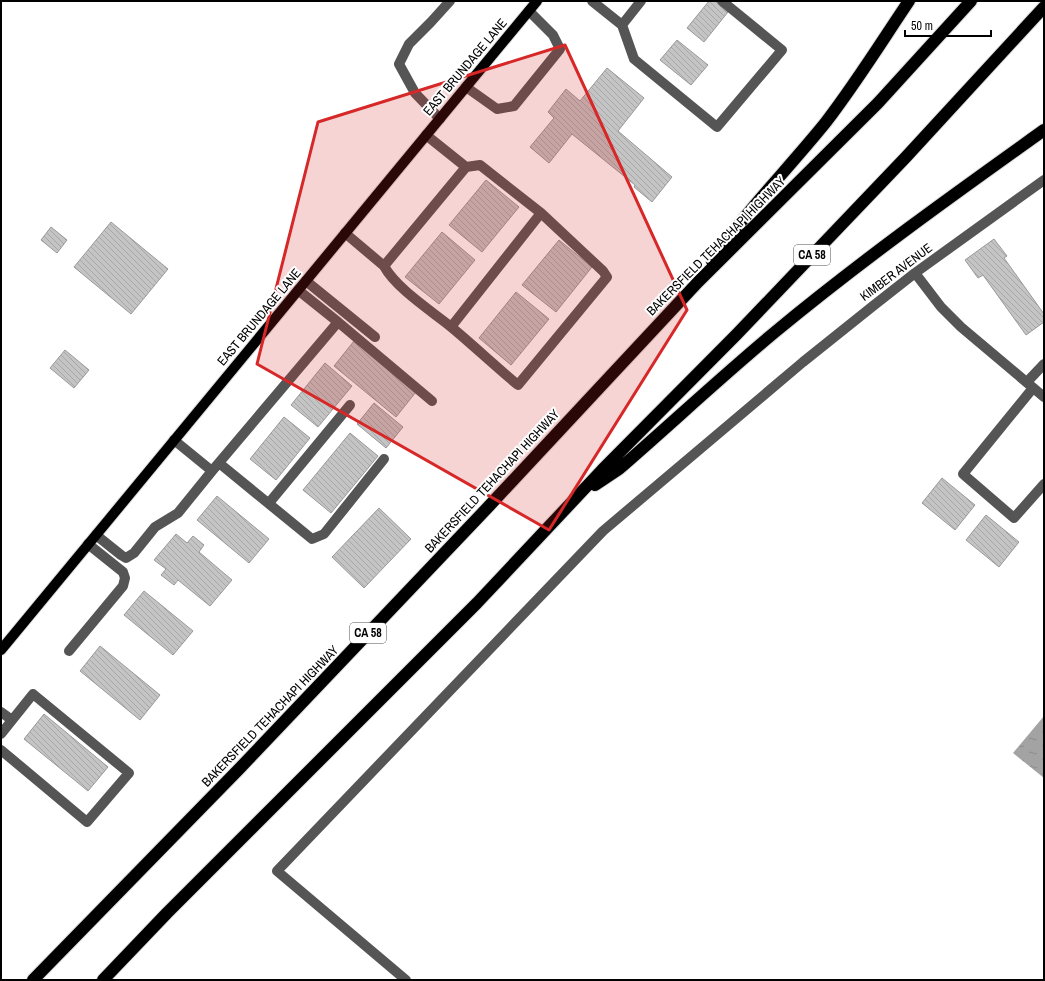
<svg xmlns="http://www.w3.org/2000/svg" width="1045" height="981" font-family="'Archivo Narrow',sans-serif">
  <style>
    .water { fill: url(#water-ripples) }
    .building { fill: url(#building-back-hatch); stroke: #999 }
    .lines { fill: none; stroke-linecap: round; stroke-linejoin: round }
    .major-casing { stroke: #dbdbdb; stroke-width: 12 }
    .highway-casing { stroke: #dbdbdb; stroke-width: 14 }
    .minor { stroke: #555; stroke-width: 10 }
    .major { stroke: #000; stroke-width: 10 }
    .highway { stroke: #000; stroke-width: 12 }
    .marked { fill: #d62828; fill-opacity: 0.2; stroke: #d62828; stroke-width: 3; stroke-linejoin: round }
    .labels { text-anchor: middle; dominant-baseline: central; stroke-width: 4; stroke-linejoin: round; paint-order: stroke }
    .shield { fill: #fff; stroke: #4c4c4c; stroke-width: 1 }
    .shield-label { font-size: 12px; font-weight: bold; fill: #000 }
    .street-label { font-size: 13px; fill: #000; stroke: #fff }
  </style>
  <defs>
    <pattern id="water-ripples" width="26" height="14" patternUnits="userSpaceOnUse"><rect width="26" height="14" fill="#a3a3a3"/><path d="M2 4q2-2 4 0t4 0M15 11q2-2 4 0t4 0" fill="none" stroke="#8b8b8b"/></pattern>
    <pattern id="building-back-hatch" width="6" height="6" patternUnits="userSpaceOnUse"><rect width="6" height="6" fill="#c4c4c4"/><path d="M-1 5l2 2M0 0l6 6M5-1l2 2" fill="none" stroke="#a7a7a7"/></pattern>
  </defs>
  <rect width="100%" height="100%" fill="#fff"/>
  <path class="water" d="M1044 716V778L1013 753Z"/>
  <path class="building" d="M709 1H715L728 12 704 42 687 28Z
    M677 40 708 65 691 85 660 60Z
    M607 68 644 98 618 131 672 177 652 202 634 187 635 185 572 134 549 163 530 147 554 118 548 112 566 89 580 101Z
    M486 180 519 207 482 252 449 225Z
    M111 222 168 269 131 314 74 267Z
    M51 227 67 240 57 253 41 240Z
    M442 232 475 260 439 304 405 277Z
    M994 239 1007 256 1004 258 1044 314V322L1026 335 983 275 978 278 965 260Z
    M559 240 592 267 556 312 522 285Z
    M516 292 549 319 511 365 479 338Z
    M354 341 416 392 396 417 334 366Z
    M65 350 89 370 74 388 50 368Z
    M325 363 352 386 318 427 291 405Z
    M374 403 403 427 386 448 357 424Z
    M284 417 310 438 276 480 250 459Z
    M350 433 378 456 331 513 303 490Z
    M942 478 975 505 955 530 922 503Z
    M217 496 269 539 249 563 197 520Z
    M379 508 411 539 364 588 332 557Z
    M986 515 1019 542 999 567 966 540Z
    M176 534 187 543 193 536 204 545 199 552 232 580 210 606 178 580 174 585 161 575 166 569 154 560Z
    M144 591 193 631 173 655 124 615Z
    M100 646 160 695 140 720 80 671Z
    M44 714 108 767 88 791 24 739Z"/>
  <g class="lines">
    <defs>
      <path id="major" d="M1 650 537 1"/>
      <path id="highway" d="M712 261C745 212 789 168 826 122 856 83 882 41 909 1
        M595 485 619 469C671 424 722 376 775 332 862 260 953 195 1044 130
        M33 980 240 768 490 505 698 282 878 103 971 1
        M103 980 167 913 477 603 602 470 737 334 906 157 1044 7"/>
    </defs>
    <use href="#major" class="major-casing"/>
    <use href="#highway" class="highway-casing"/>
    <path class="minor" d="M592 1 622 25 634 59 717 127 782 50 722 1
      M622 25 641 1
      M466 87 497 109 514 106 560 49 553 35 529 11
      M440 119 415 93 399 64 409 44 431 22 450 1
      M426 135 466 167
      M345 233 384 266C396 288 430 310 450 326 473 345 495 366 518 385L607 277 603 271 541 213 480 165 466 167 384 266
      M915 273 941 307 961 327 1044 397
      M306 281 375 337
      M338 322 432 401
      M451 327 541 213
      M1027 382 1044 364
      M1033 388 963 474 1014 518 1044 484
      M219 463 312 539 324 534 384 459
      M212 471 338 322 298 290
      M269 503 350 405
      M96 535 121 555 126 558 134 553 155 527 178 513 212 471 174 440
      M69 651 123 586 125 578 123 572 88 544
      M1 712 12 720
      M1 734 33 694 129 773 87 822 1 750
      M406 980 277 871 603 531 803 362 873 306 915 273 1044 180"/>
    <use href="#major" class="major"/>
    <use href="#highway" class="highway"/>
  </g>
  <path class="marked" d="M565 45 687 310 549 530 257 364 318 122Z"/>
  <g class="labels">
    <g class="shield">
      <rect x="794" y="245" width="36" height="20" rx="3"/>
      <rect x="350" y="623" width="36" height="20" rx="3"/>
    </g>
    <g class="shield-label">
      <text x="812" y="255">CA 58</text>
      <text x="368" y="633">CA 58</text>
    </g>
    <g class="street-label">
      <text transform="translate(465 67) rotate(-50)">EAST BRUNDAGE LANE</text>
      <text transform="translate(716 246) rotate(-45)">BAKERSFIELD TEHACHAPI HIGHWAY</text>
      <text transform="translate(896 272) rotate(-37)">KIMBER AVENUE</text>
      <text transform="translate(259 317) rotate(-50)">EAST BRUNDAGE LANE</text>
      <text transform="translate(492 481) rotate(-47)">BAKERSFIELD TEHACHAPI HIGHWAY</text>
      <text transform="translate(270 716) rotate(-46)">BAKERSFIELD TEHACHAPI HIGHWAY</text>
    </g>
  </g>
  <rect width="1045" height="981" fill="none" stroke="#000000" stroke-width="4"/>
  <path d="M905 30v6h86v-6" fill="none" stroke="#000000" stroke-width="2"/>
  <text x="911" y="30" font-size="12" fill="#000000" stroke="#ffffff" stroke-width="3" paint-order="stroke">50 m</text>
</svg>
